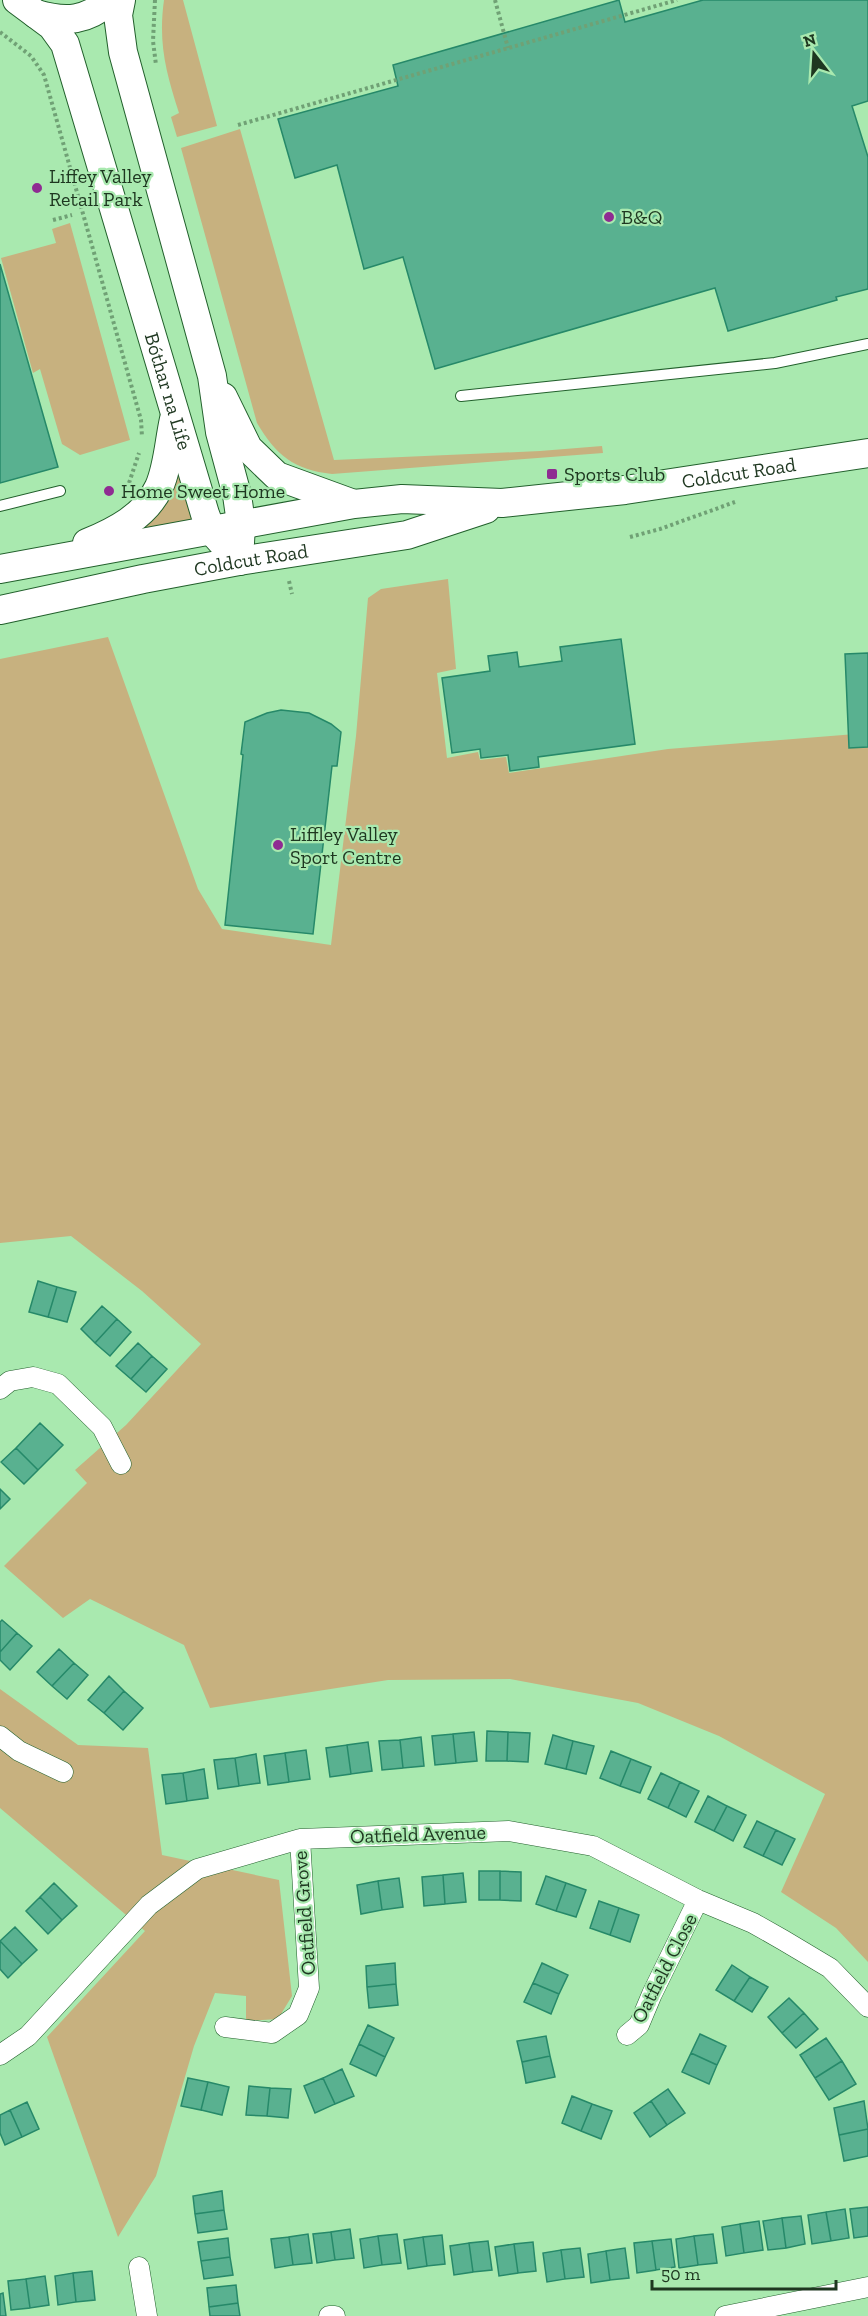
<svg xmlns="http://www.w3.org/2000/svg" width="868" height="2316" font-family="'Zilla Slab',serif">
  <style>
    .green { fill: #c7b17f }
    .building { fill: #59b190; stroke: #268969; stroke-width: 1.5 }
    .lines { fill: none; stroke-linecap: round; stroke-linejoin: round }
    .lane-casing { stroke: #22602c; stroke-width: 12 }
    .street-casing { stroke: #22602c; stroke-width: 21 }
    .secondary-casing { stroke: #22602c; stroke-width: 30 }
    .path { stroke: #70a175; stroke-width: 4; stroke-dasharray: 3 3; stroke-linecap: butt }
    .lane { stroke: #fff; stroke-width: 10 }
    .street { stroke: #fff; stroke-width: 20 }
    .secondary { stroke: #fff; stroke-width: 28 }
    .poi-dot { fill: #8f2b92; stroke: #a9e9af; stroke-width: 2 }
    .labels { text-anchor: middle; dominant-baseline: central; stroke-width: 4.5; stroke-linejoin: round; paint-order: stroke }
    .poi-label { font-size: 20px; fill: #1e3720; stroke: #a9e9af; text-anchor: start }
    .street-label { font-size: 20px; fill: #1e3720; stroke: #a9e9af }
  </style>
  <rect width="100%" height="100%" fill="#a9e9af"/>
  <path class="green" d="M164 0H183L217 126 177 137 171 117 179 113C166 72 158 43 164 0Z
    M240 129 334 460 540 451 602 446 603 453 332 474C294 470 276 455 257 423L181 148Z
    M70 223 130 440 80 455 62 444 40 369 33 373 1 258 56 243 52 229Z
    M181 465 194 524 136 534Z
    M448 579 456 669 437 673 447 758 478 752 480 760 506 757 509 773 668 749 868 733V1962L836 1928 781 1892 825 1794 719 1736 638 1703 510 1679 388 1680 210 1708 184 1645 90 1599 63 1618 4 1566 87 1483 75 1470 126 1425 201 1344 142 1291 71 1236 0 1243V659L108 637 198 889 222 929 331 945 356 736 368 598 381 589Z
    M0 1689 78 1745 148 1748 162 1855 279 1880 292 1996 278 2019 246 2021V1996L215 1993 194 2046 156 2176 118 2237 47 2037 145 1931 0 1808Z"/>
  <path class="building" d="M619 0 625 22 703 0H868V101L852 106 868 157V289L836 297 837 300 728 331 715 288 435 369 403 257 364 269 337 165 295 178 278 119 398 86 393 65Z
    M0 264 58 467 0 483Z
    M621 639 635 744 538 757 539 767 510 771 508 755 481 758 480 749 452 753 442 678 490 671 488 656 517 652 519 667 562 661 560 647Z
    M868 653V747L849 748 845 654Z
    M281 710 309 713 331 724 341 732 337 766H332L313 934 225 925 243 755 241 754 245 722 267 713Z
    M38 1281 57 1287 48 1317 29 1312Z
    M57 1287 76 1292 67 1322 48 1317Z
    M102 1306 117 1319 95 1343 81 1329Z
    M117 1319 131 1332 110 1356 95 1343Z
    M138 1343 152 1356 131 1379 116 1366Z
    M152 1356 167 1369 146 1392 131 1379Z
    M40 1423 63 1445 38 1470 16 1448Z
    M16 1448 38 1470 24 1484 1 1462Z
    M0 1489 10 1499 0 1509Z
    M2 1620 17 1633 0 1652V1622Z
    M17 1633 32 1646 10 1670 0 1660V1652Z
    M59 1649 74 1663 52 1686 37 1672Z
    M74 1663 88 1675 67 1699 52 1686Z
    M109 1676 124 1691 104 1713 88 1700Z
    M124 1691 143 1708 123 1730 104 1713Z
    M487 1731 508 1732 507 1761H486Z
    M474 1732 477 1761 456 1763 453 1734Z
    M508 1732 530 1733 528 1762 507 1761Z
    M453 1734 456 1763 435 1765 432 1736Z
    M553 1735 573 1741 566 1769 545 1764Z
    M421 1737 424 1766 403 1768 400 1740Z
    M400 1740 403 1768 382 1770 379 1741Z
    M573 1741 594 1746 586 1774 566 1769Z
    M368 1742 372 1771 351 1774 347 1745Z
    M347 1745 351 1774 330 1777 326 1748Z
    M306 1750 310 1779 289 1782 285 1753Z
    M611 1751 631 1759 620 1786 600 1778Z
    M285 1753 289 1782 268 1785 264 1756Z
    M256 1754 260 1783 239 1786 235 1758Z
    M235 1758 239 1786 218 1789 214 1760Z
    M631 1759 651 1767 640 1793 620 1786Z
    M204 1769 208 1798 187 1801 183 1773Z
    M183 1773 187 1801 166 1804 162 1775Z
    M661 1773 680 1782 668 1808 648 1799Z
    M680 1782 699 1791 686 1817 668 1808Z
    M708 1796 727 1806 714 1831 695 1822Z
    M727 1806 746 1815 733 1841 714 1831Z
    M757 1821 776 1830 763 1856 744 1847Z
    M776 1830 795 1839 782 1865 763 1856Z
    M479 1871H500V1900H479Z
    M500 1871 521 1872V1901L500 1900Z
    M463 1873 466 1902 445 1904 443 1875Z
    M443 1875 445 1904 424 1906 422 1877Z
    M546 1876 566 1883 556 1911 536 1904Z
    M399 1878 403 1907 382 1910 378 1881Z
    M378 1881 382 1910 361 1914 357 1885Z
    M54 1883 77 1906 62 1920 40 1897Z
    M566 1883 586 1890 576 1917 556 1911Z
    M40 1897 62 1920 48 1934 26 1911Z
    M599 1901 619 1908 610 1935 590 1928Z
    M619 1908 639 1915 630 1942 610 1935Z
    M15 1927 37 1950 22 1964 0 1941Z
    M0 1941 22 1964 8 1978 0 1969Z
    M395 1963 396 1984 367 1987 366 1966Z
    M542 1963 568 1975 559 1994 533 1983Z
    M732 1965 750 1977 734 2001 716 1990Z
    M750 1977 768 1987 752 2012 734 2001Z
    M533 1983 559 1994 551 2014 524 2002Z
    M396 1984 398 2005 369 2008 367 1987Z
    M789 1998 804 2013 782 2033 768 2017Z
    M804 2013 818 2029 796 2048 782 2033Z
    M368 2025 394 2038 385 2057 359 2044Z
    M700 2034 726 2046 717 2065 691 2053Z
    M546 2036 550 2056 522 2062 517 2041Z
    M826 2038 842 2061 815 2078 800 2055Z
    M359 2044 385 2057 376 2076 350 2064Z
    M691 2053 717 2065 709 2084 682 2072Z
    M550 2056 555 2077 526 2083 522 2062Z
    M842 2061 856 2084 829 2100 815 2078Z
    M342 2069 354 2096 335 2104 323 2078Z
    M188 2078 208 2082 201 2110 181 2106Z
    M323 2078 335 2104 315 2113 304 2086Z
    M208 2082 229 2087 222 2115 201 2110Z
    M249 2086 270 2088 267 2116 246 2115Z
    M270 2088 291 2089 288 2118 267 2116Z
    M668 2089 685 2113 667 2125 651 2101Z
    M572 2096 592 2104 581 2131 562 2123Z
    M651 2101 667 2125 650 2137 634 2113Z
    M864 2101 868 2129 839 2135 834 2108Z
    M27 2102 39 2129 22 2137 10 2110Z
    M592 2104 612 2111 601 2139 581 2131Z
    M10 2110 22 2137 5 2145 0 2133V2115Z
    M868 2129V2156L844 2161 839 2135Z
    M222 2191 224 2210 195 2214 193 2196Z
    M868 2207V2236L854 2238 850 2209Z
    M845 2209 849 2238 831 2241 826 2212Z
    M224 2210 227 2229 198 2233 195 2214Z
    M826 2212 831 2241 812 2244 808 2215Z
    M801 2216 805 2244 786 2248 782 2218Z
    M782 2218 786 2248 768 2250 763 2221Z
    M759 2221 763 2250 744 2253 740 2224Z
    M740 2224 744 2253 726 2256 722 2227Z
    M350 2229 354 2258 335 2260 331 2232Z
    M331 2232 335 2260 317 2263 313 2234Z
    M308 2234 312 2263 293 2265 289 2237Z
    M397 2234 401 2263 382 2265 378 2236Z
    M713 2234 717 2263 698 2265 694 2236Z
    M442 2235 445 2264 427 2266 423 2237Z
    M378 2236 382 2265 364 2268 360 2239Z
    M694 2236 698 2265 679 2268 676 2239Z
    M289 2237 293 2265 275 2268 271 2239Z
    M423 2237 427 2266 408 2269 404 2240Z
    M228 2238 230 2257 201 2261 198 2242Z
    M671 2239 675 2267 656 2270 652 2241Z
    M488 2241 492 2270 473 2272 469 2243Z
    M652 2241 656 2270 637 2273 634 2243Z
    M533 2242 536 2271 518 2273 514 2244Z
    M469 2243 473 2272 454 2275 450 2246Z
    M514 2244 518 2273 499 2276 495 2247Z
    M580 2248 584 2277 565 2279 561 2250Z
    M625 2248 629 2278 610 2280 606 2251Z
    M561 2250 565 2279 547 2282 543 2253Z
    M606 2251 610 2280 591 2283 588 2254Z
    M230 2257 233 2275 204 2279 201 2261Z
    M92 2271 95 2300 76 2302 73 2273Z
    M73 2273 76 2302 58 2305 55 2276Z
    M45 2276 49 2305 30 2308 26 2279Z
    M26 2279 30 2308 11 2310 8 2281Z
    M236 2285 238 2303 209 2307 207 2288Z
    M3 2293 6 2316H0V2294Z
    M238 2303 240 2316H210L209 2307Z"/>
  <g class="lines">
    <defs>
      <path id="lane" d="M461 396 775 363 868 344
        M0 506 60 491"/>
      <path id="street" d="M0 1389 10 1381 33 1377 58 1384 102 1427 121 1464
        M0 1736 19 1751 63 1772
        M225 2027 272 2033 298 2015 309 1988 300 1839
        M627 2035 639 2025 652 1994 698 1900
        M0 2055 28 2036 149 1905 197 1869 300 1839 509 1831 593 1846 698 1900 753 1923 783 1940 830 1968 868 2007
        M139 2267 147 2316
        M329 2316H335
        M725 2316 868 2287"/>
      <g id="secondary">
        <path id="s1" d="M17 0 52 26 65 44 205 514 211 530 239 561"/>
        <path d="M121 0 118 15 123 52 212 376 220 432 237 495 241 523 240 543"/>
        <path d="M36 14C67 23 86 21 111 0"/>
        <path d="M223 397 248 448 277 476 351 503"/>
        <path d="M87 543C114 532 146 516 159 487 168 467 169 441 174 419"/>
        <path id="s2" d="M0 569 354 504 402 499 502 503 625 490 868 453"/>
        <path id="s3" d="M0 610 143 579 239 561 407 535 486 509"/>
      </g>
    </defs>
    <use href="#lane" class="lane-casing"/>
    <use href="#street" class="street-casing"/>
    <use href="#secondary" class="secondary-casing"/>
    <path class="path" d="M155 0 153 41 156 65
      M495 0 508 48
      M0 32 31 56 44 75 141 420 142 437
      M238 125 677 0
      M53 220 72 215
      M129 483 139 453
      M630 537 660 529 735 502
      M289 581 292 594"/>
    <use href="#lane" class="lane"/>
    <use href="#street" class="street"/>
    <use href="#secondary" class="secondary"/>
  </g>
  <g class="poi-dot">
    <circle cx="37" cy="188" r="6"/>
    <circle cx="609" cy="217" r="6"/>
    <rect x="546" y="468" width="12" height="12" rx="3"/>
    <circle cx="109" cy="491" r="6"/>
    <circle cx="278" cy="845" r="6"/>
  </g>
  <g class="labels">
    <g class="poi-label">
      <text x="49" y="176">Liffey Valley<tspan x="49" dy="23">Retail Park</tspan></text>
      <text x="621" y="217">B&amp;Q</text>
      <text x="564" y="474">Sports Club</text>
      <text x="121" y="491">Home Sweet Home</text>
      <text x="290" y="834">Liffley Valley<tspan x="290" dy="23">Sport Centre</tspan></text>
    </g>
    <g class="street-label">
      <text stroke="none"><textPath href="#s1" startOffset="428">Bóthar na Life</textPath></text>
      <text stroke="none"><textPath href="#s2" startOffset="747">Coldcut Road</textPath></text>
      <text stroke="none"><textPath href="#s3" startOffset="256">Coldcut Road</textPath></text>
      <text transform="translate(418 1834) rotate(-2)">Oatfield Avenue</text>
      <text transform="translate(304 1913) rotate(-94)">Oatfield Grove</text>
      <text transform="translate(664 1968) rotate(-63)">Oatfield Close</text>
    </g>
  </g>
  <g transform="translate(814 54) rotate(343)" stroke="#a9e9af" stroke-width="4.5" paint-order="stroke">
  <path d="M0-4.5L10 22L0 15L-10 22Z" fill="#1e3720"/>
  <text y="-9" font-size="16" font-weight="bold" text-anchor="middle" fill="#1e3720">N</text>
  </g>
  <path d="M652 2280v9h184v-9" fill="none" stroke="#1e3720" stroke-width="3"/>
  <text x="661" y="2280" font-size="18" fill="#1e3720" stroke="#a9e9af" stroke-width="4.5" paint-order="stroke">50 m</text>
</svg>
